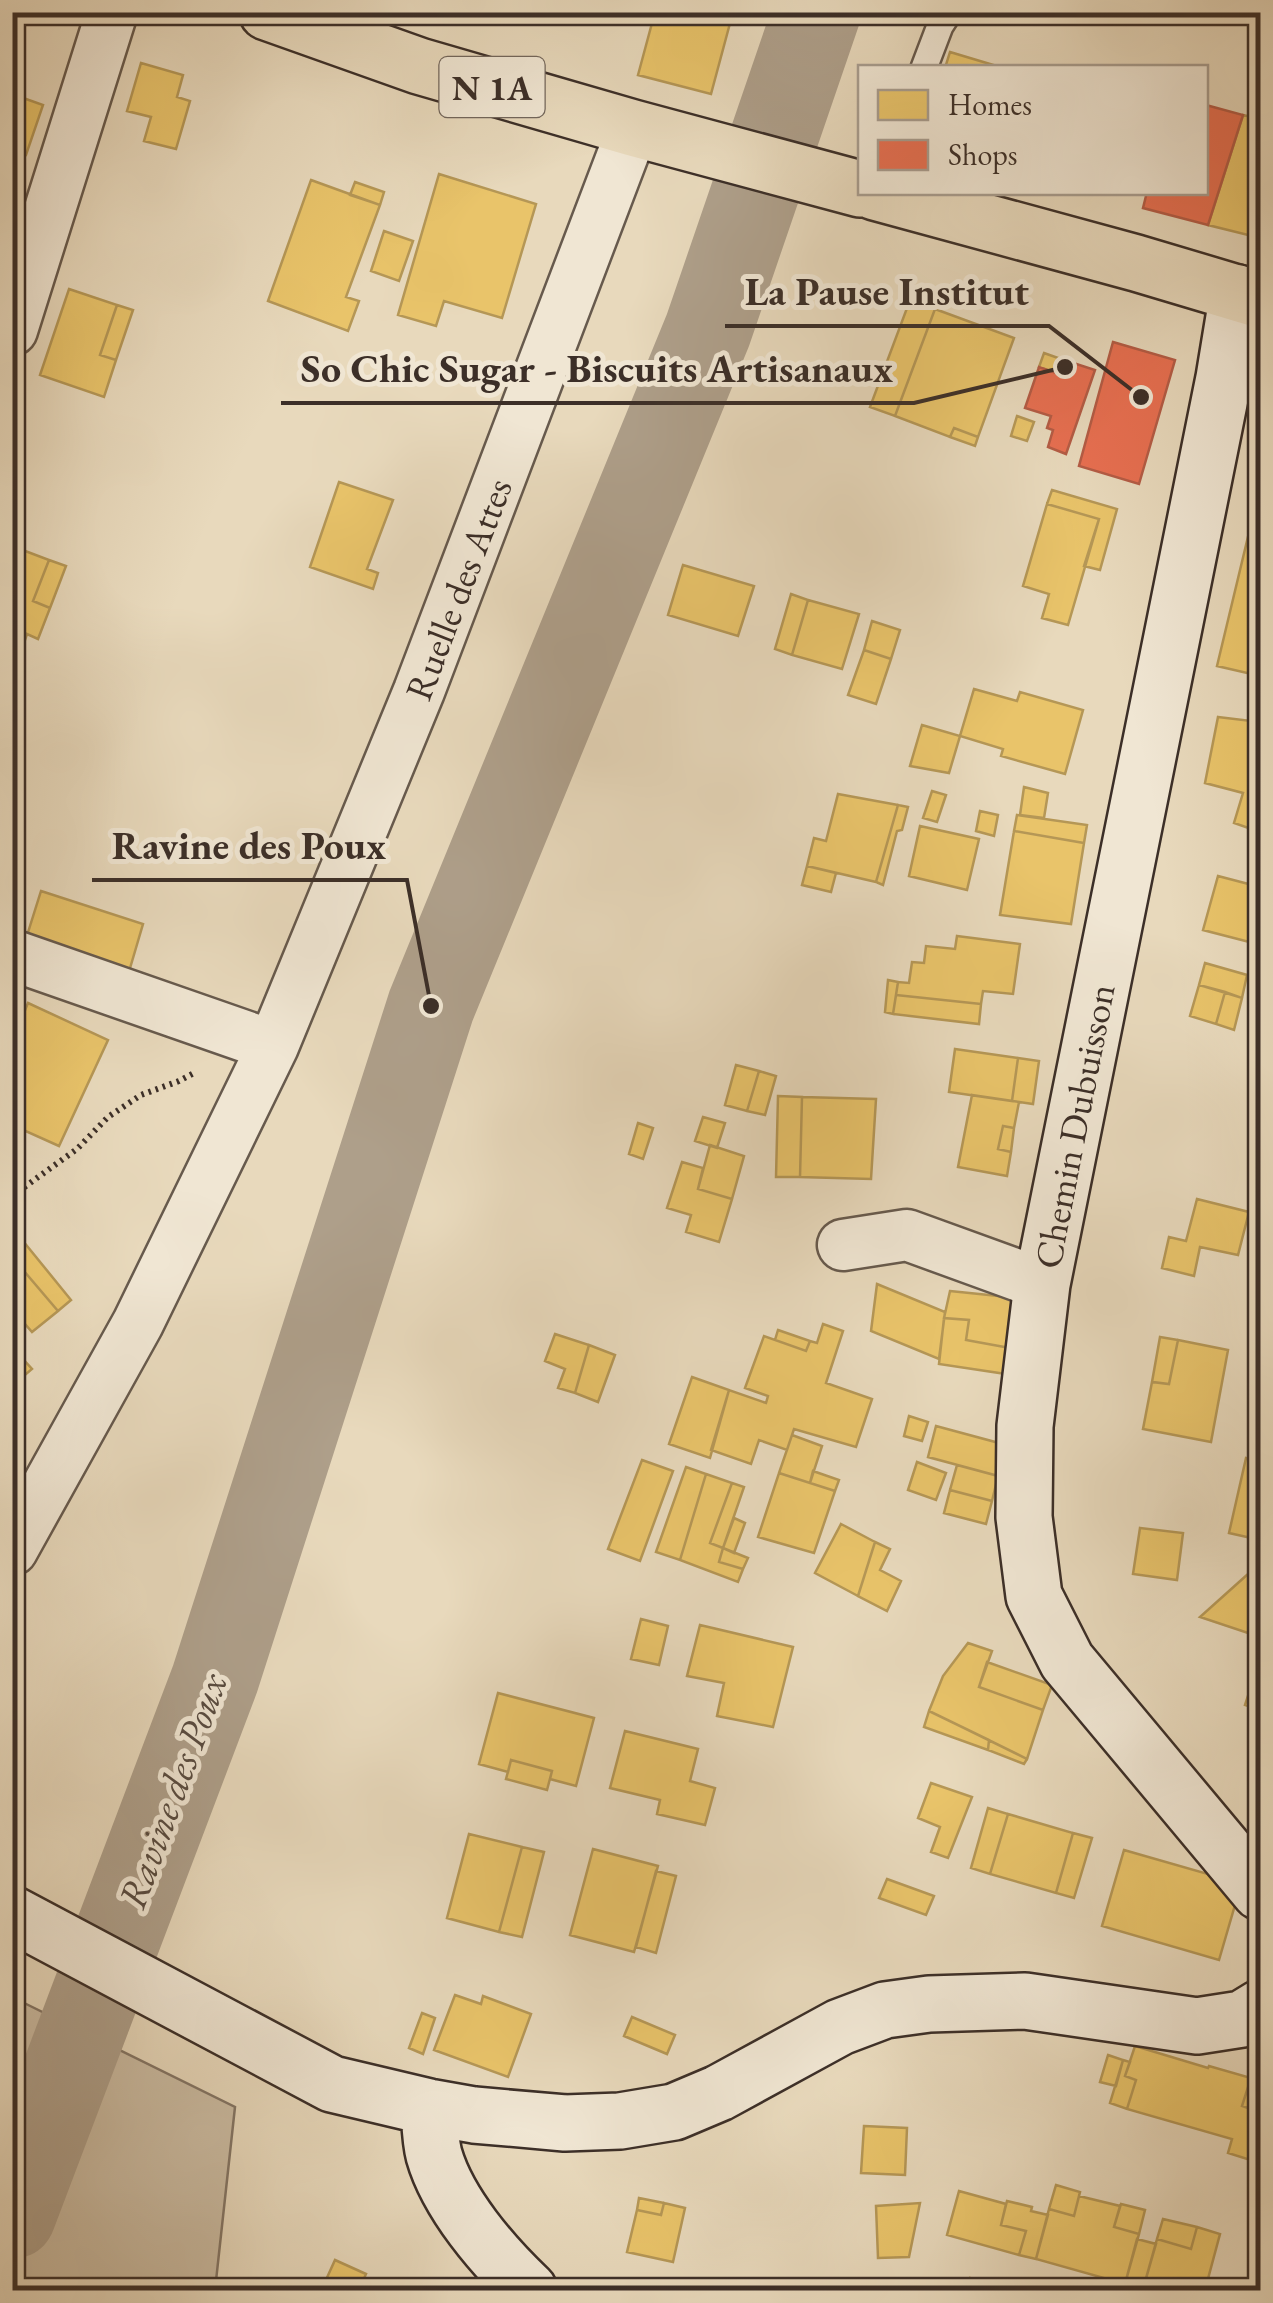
<svg xmlns="http://www.w3.org/2000/svg" width="1273" height="2303" font-family="'EB Garamond',serif">
  <style>
    .green { fill: #cbbca3; stroke: #847666; stroke-width: 2.5 }
    .homes { fill: #e9c46a; stroke: #b59756; stroke-width: 2.5 }
    .shops { fill: #e76f51; stroke: #b45c45; stroke-width: 2.5 }
    .lines { fill: none; stroke-linecap: round; stroke-linejoin: round }
    .river { stroke: #ae9f8a; stroke-width: 88 }
    .service-casing { stroke: #675a4d; stroke-width: 30 }
    .minor-casing { stroke: #675a4d; stroke-width: 55 }
    .secondary-casing { stroke: #3c2f28; stroke-width: 60 }
    .primary-casing { stroke: #3c2f28; stroke-width: 60 }
    .path { stroke: #3c2f28; stroke-width: 6; stroke-dasharray: 2.5 5; stroke-linecap: butt }
    .service { stroke: #f0e6d3; stroke-width: 25 }
    .minor { stroke: #f0e6d3; stroke-width: 50 }
    .secondary { stroke: #f0e6d3; stroke-width: 55 }
    .primary { stroke: #e8d9bc; stroke-width: 55 }
    .labels { text-anchor: middle; dominant-baseline: central; stroke-width: 10; stroke-linejoin: round; paint-order: stroke }
    .shield { fill: #f0e6d3; stroke: #72665b; stroke-width: 2.5 }
    .shield-label { font-size: 35px; font-weight: bold; fill: #3c2f28 }
    .street-label { font-size: 38px; fill: #3c2f28; stroke: #f0e6d3 }
    .water-label { font-size: 40px; font-style: italic; fill: #584b40; stroke: #f0e6d3 }
    .leader { fill: none; stroke: #3c2f28; stroke-width: 4 }
    .callout-dot { fill: #3c2f28; stroke: #f0e6d3; stroke-width: 4 }
    .callout-label { font-size: 40px; text-anchor: middle; font-weight: bold; fill: #3c2f28; stroke: #f0e6d3; stroke-width: 10; stroke-linejoin: round; paint-order: stroke }
  </style>
  <rect width="100%" height="100%" fill="#e8d9bc"/>
  <filter id="stains"><feTurbulence type="fractalNoise" baseFrequency=".002" numOctaves="4"/><feColorMatrix values="0 0 0 0 .2 0 0 0 0 .09 0 0 0 0 .02 0 0 0 .5 -.17"/></filter>
  <radialGradient id="worn" r=".72"><stop offset=".6" stop-color="#630" stop-opacity="0"/><stop offset="1" stop-color="#630" stop-opacity=".3"/></radialGradient>
  <path class="green" d="M12 1997 235 2107 215 2290H13Z"/>
  <path class="homes" d="M655 12H733L711 94 638 75Z
    M950 52 1000 67V68H945Z
    M141 63 183 75 177 97 190 101 176 149 144 141 151 117 127 111Z
    M12 94 43 105 26 155 12 150Z
    M1243 115 1260 119V238L1208 225Z
    M439 174 536 204 502 318 444 301 436 326 398 315Z
    M311 180 380 205 346 297 359 301 348 331 268 301Z
    M355 182 384 192 380 205 350 195Z
    M384 231 413 241 399 281 371 271Z
    M69 289 117 305 100 355 116 360 104 397 40 375Z
    M910 300 935 309 895 416 870 407Z
    M117 305 133 310 116 360 100 355Z
    M935 309 1014 338 978 437 954 428 950 437 895 416Z
    M1044 353 1061 359 1056 373 1039 367Z
    M1017 416 1034 422 1027 441 1011 436Z
    M954 428 978 437 975 446 950 437Z
    M339 482 393 500 367 569 378 573 373 589 310 567Z
    M1052 490 1117 509 1100 570 1084 566 1099 519 1047 504Z
    M1258 495 1260 496V676L1217 666Z
    M1047 504 1099 519 1068 625 1042 618 1049 594 1023 586Z
    M12 546 49 560 33 601 50 608 38 639 27 634 23 646 12 643Z
    M49 560 66 566 50 608 33 601Z
    M683 565 754 586 738 636 668 615Z
    M791 594 808 600 792 655 775 649Z
    M808 600 859 614 842 669 792 655Z
    M872 621 900 630 891 659 864 650Z
    M864 650 891 659 876 704 848 695Z
    M974 689 1017 701 1020 692 1083 710 1065 774 1001 756 1003 749 960 736Z
    M1218 717 1260 722V832L1234 823 1243 793 1205 783Z
    M922 725 960 736 949 773 910 766Z
    M1024 787 1048 793 1044 818 1020 815Z
    M932 791 946 795 937 822 923 818Z
    M838 794 898 805 876 882 807 866 814 838 826 841Z
    M898 805 908 807 902 830 897 831 883 885 876 882Z
    M980 811 998 815 994 836 976 831Z
    M1017 815 1087 825 1084 843 1014 831Z
    M920 826 979 839 967 890 909 876Z
    M1014 831 1084 843 1071 924 1000 915Z
    M807 866 836 873 831 892 802 885Z
    M1218 876 1260 887V934L1257 944 1203 930Z
    M41 891 143 924 128 975 25 942Z
    M957 936 1020 944 1013 994 983 991 981 1004 896 995 898 982 909 983 912 962 924 963 926 946 955 949Z
    M1205 963 1247 975 1242 998 1199 985Z
    M888 980 898 982 893 1014 885 1012Z
    M1199 985 1225 992 1216 1024 1190 1016Z
    M1225 992 1242 998 1234 1030 1216 1024Z
    M896 995 981 1004 979 1024 893 1014Z
    M28 1003 108 1040 59 1146 12 1125V1042Z
    M955 1049 1018 1058 1012 1101 949 1092Z
    M1018 1058 1039 1061 1033 1104 1012 1101Z
    M736 1065 759 1071 747 1111 725 1105Z
    M759 1071 776 1076 765 1115 747 1111Z
    M972 1095 1019 1102 1014 1128 1003 1126 998 1149 1011 1152 1007 1176 958 1167Z
    M778 1096 802 1097 800 1177H776Z
    M802 1097 876 1099 871 1179 800 1177Z
    M703 1117 725 1123 717 1148 695 1141Z
    M638 1123 653 1128 643 1159 629 1154Z
    M1003 1126 1014 1128 1011 1152 998 1149Z
    M710 1145 744 1156 732 1199 698 1189Z
    M682 1162 703 1168 698 1189 732 1199 719 1242 686 1232 691 1215 667 1208Z
    M1197 1199 1249 1212 1238 1255 1200 1247 1194 1276 1162 1268 1169 1237 1186 1241Z
    M23 1241 71 1300 58 1311 12 1257V1249Z
    M12 1257 58 1311 32 1332 12 1309Z
    M877 1284 945 1312 939 1359 871 1331Z
    M950 1291 1018 1298 1010 1348 966 1340 969 1320 944 1318Z
    M944 1318 969 1320 966 1340 1010 1348 1006 1374 939 1364Z
    M823 1324 843 1331 826 1383 872 1399 856 1447 794 1429 787 1450 759 1440 751 1464 711 1450 729 1390 766 1403 768 1396 745 1388 764 1336 806 1351 810 1341 817 1343Z
    M778 1330 810 1341 806 1351 775 1340Z
    M555 1334 589 1345 575 1393 558 1388 565 1369 545 1361Z
    M1160 1337 1178 1340 1169 1384 1152 1382Z
    M1178 1340 1228 1350 1211 1442 1143 1429 1152 1382 1169 1384Z
    M589 1345 615 1355 598 1402 575 1393Z
    M12 1347 32 1369 12 1386Z
    M692 1377 729 1390 710 1458 669 1444Z
    M909 1416 928 1422 922 1441 904 1436Z
    M936 1426 1010 1446 1002 1477 928 1457Z
    M792 1435 822 1446 810 1483 779 1473Z
    M1246 1458 1260 1462V1540L1229 1533Z
    M642 1460 673 1471 640 1561 608 1549Z
    M917 1462 946 1473 936 1500 908 1490Z
    M957 1465 998 1476 992 1501 950 1490Z
    M686 1467 706 1474 680 1560 656 1552Z
    M813 1471 839 1480 835 1491 810 1483Z
    M779 1473 835 1491 814 1553 758 1537Z
    M706 1474 732 1483 710 1543 723 1548 719 1562 743 1569 738 1582 680 1560Z
    M732 1483 744 1487 723 1548 710 1543Z
    M950 1490 992 1501 986 1524 944 1513Z
    M734 1518 745 1523 734 1553 723 1548Z
    M841 1524 875 1542 858 1596 815 1573Z
    M1140 1528 1183 1533 1177 1580 1133 1574Z
    M875 1542 890 1549 880 1570 901 1581 887 1611 858 1596Z
    M723 1548 748 1558 743 1569 719 1562Z
    M1248 1574 1260 1578V1637L1200 1617Z
    M641 1619 668 1626 659 1665 631 1659Z
    M700 1625 793 1647 773 1727 717 1716 724 1683 687 1676Z
    M968 1643 992 1651 979 1687 1043 1710 1027 1759 929 1711 943 1676Z
    M1260 1659V1710L1245 1705Z
    M987 1662 1052 1685 1043 1710 979 1687Z
    M498 1693 594 1718 576 1786 550 1779 552 1771 511 1760 508 1772 479 1764Z
    M929 1711 989 1740 988 1750 924 1727Z
    M625 1731 698 1749 690 1781 715 1788 705 1825 657 1814 660 1800 610 1788Z
    M989 1740 1027 1759 1024 1764 988 1750Z
    M511 1760 552 1771 547 1790 506 1779Z
    M931 1783 972 1797 948 1858 931 1852 940 1827 918 1818Z
    M988 1808 1008 1814 990 1874 971 1868Z
    M1008 1814 1073 1833 1056 1893 990 1874Z
    M1073 1833 1092 1838 1074 1898 1056 1893Z
    M469 1834 522 1847 499 1932 447 1918Z
    M522 1847 544 1852 522 1937 499 1932Z
    M593 1849 658 1866 634 1952 570 1935Z
    M1124 1850 1208 1874 1235 1905 1219 1960 1102 1926Z
    M656 1871 676 1876 656 1953 636 1947Z
    M887 1879 934 1896 926 1915 879 1898Z
    M455 1995 481 2004 483 1996 531 2014 508 2077 434 2050Z
    M422 2013 435 2018 423 2054 409 2048Z
    M632 2017 675 2035 667 2054 624 2036Z
    M1135 2046 1208 2068 1209 2066 1251 2078 1242 2106 1260 2112V2163L1228 2153 1232 2139 1127 2109 1136 2080 1125 2076Z
    M1108 2055 1123 2060 1116 2086 1100 2082Z
    M1123 2060 1130 2062 1125 2076 1136 2080 1127 2109 1110 2103Z
    M1248 2087 1260 2091V2112L1242 2106Z
    M864 2126 907 2128 905 2175 861 2173Z
    M1056 2185 1080 2192 1074 2216 1049 2209Z
    M959 2191 1006 2204 1001 2225 1026 2231 1019 2255 947 2235Z
    M1079 2196 1120 2206 1114 2227 1139 2234 1125 2284 1036 2259 1049 2209 1074 2216Z
    M639 2198 664 2203 661 2215 637 2210Z
    M1007 2201 1032 2207 1031 2211 1048 2215 1036 2259 1019 2255 1026 2231 1001 2225Z
    M664 2203 685 2208 673 2262 627 2252 637 2210 661 2215Z
    M920 2203 909 2257 878 2258 876 2206Z
    M1121 2204 1145 2210 1139 2234 1114 2227Z
    M1163 2219 1197 2227 1191 2249 1157 2239Z
    M1197 2227 1220 2234 1205 2290 1143 2289 1157 2239 1191 2249Z
    M1137 2239 1156 2244 1143 2289 1125 2284Z
    M335 2260 366 2274 359 2290H344L325 2282Z
    M970 2278 1013 2289V2290H967Z"/>
  <path class="shops" d="M1206 105 1243 115 1208 225 1143 208 1147 192H1206Z
    M1113 342 1175 360 1139 484 1079 466Z
    M1061 359 1095 370 1066 454 1048 447 1053 430 1047 428 1051 416 1025 408 1039 367 1056 373Z"/>
  <g class="lines">
    <path class="river" d="M12 2215 215 1679 431 1006 708 330 817 12"/>
    <defs>
      <path id="service" d="M924 68 940 26 949 12"/>
      <path id="minor" d="M12 330 112 12
        M12 955 273 1046
        M843 1245 907 1235 1042 1284
        M12 1550 138 1323 273 1046 419 691 633 128"/>
      <path id="secondary" d="M1238 293 1224 378 1042 1284 1025 1426 1024 1517 1034 1596 1067 1661 1260 1892
        M12 1914 332 2084 429 2107 474 2115 565 2123 620 2121 674 2112 719 2093 840 2027 885 2010 929 2004 1025 2001 1197 2026 1242 2019 1260 2008
        M429 2107C430 2123 430 2140 434 2155 448 2204 493 2256 529 2290"/>
      <path id="primary" d="M267 12 419 66 633 128 860 189
        M875 192 1136 263 1260 300"/>
    </defs>
    <use href="#service" class="service-casing"/>
    <use href="#minor" class="minor-casing"/>
    <use href="#secondary" class="secondary-casing"/>
    <use href="#primary" class="primary-casing"/>
    <path class="path" d="M12 1196 77 1149 108 1117 141 1095 179 1081 196 1072"/>
    <use href="#service" class="service"/>
    <use href="#minor" class="minor"/>
    <use href="#secondary" class="secondary"/>
    <use href="#primary" class="primary"/>
  </g>
  <g class="labels">
    <rect class="shield" x="439.5" y="57" width="105" height="60" rx="8"/>
    <g class="shield-label">
      <text x="492" y="87">N 1A</text>
    </g>
    <g class="street-label">
      <text transform="translate(458 589) rotate(-69)">Ruelle des Attes</text>
      <text transform="translate(1074 1126) rotate(-79)">Chemin Dubuisson</text>
    </g>
    <g class="water-label">
      <text transform="translate(172 1791) rotate(-70)">Ravine des Poux</text>
    </g>
  </g>
  <path class="leader" d="M1141 397L1049 326H725M1065 367L914 403H281M431 1006L407 880H92"/>
  <g class="callout-dot">
    <circle cx="1141" cy="397" r="10"/>
    <circle cx="1065" cy="367" r="10"/>
    <circle cx="431" cy="1006" r="10"/>
  </g>
  <g class="callout-label">
    <text x="887" y="305">La Pause Institut</text>
    <text x="597" y="382">So Chic Sugar - Biscuits Artisanaux</text>
    <text x="249" y="859">Ravine des Poux</text>
  </g>
  <rect width="1273" height="2303" fill="none" stroke="#e8d9bc" stroke-width="50"/>
  <rect x="15" y="15" width="1243" height="2273" fill="none" stroke="#3c2f28" stroke-width="5"/>
  <rect x="25" y="25" width="1223" height="2253" fill="none" stroke="#3c2f28" stroke-width="2.5"/>
  <rect x="858" y="65" width="350" height="130" fill="#f0e6d3" stroke="#a89d8f" stroke-width="2.5"/>
  <rect x="878" y="90" width="50" height="30" fill="#e9c46a" stroke="#a89d8f" stroke-width="2.5"/>
  <text x="948" y="115" font-size="30" fill="#3c2f28">Homes</text>
  <rect x="878" y="140" width="50" height="30" fill="#e76f51" stroke="#a89d8f" stroke-width="2.5"/>
  <text x="948" y="165" font-size="30" fill="#3c2f28">Shops</text>
  <rect width="100%" height="100%" filter="url(#stains)"/>
  <rect width="100%" height="100%" fill="url(#worn)"/>
</svg>
